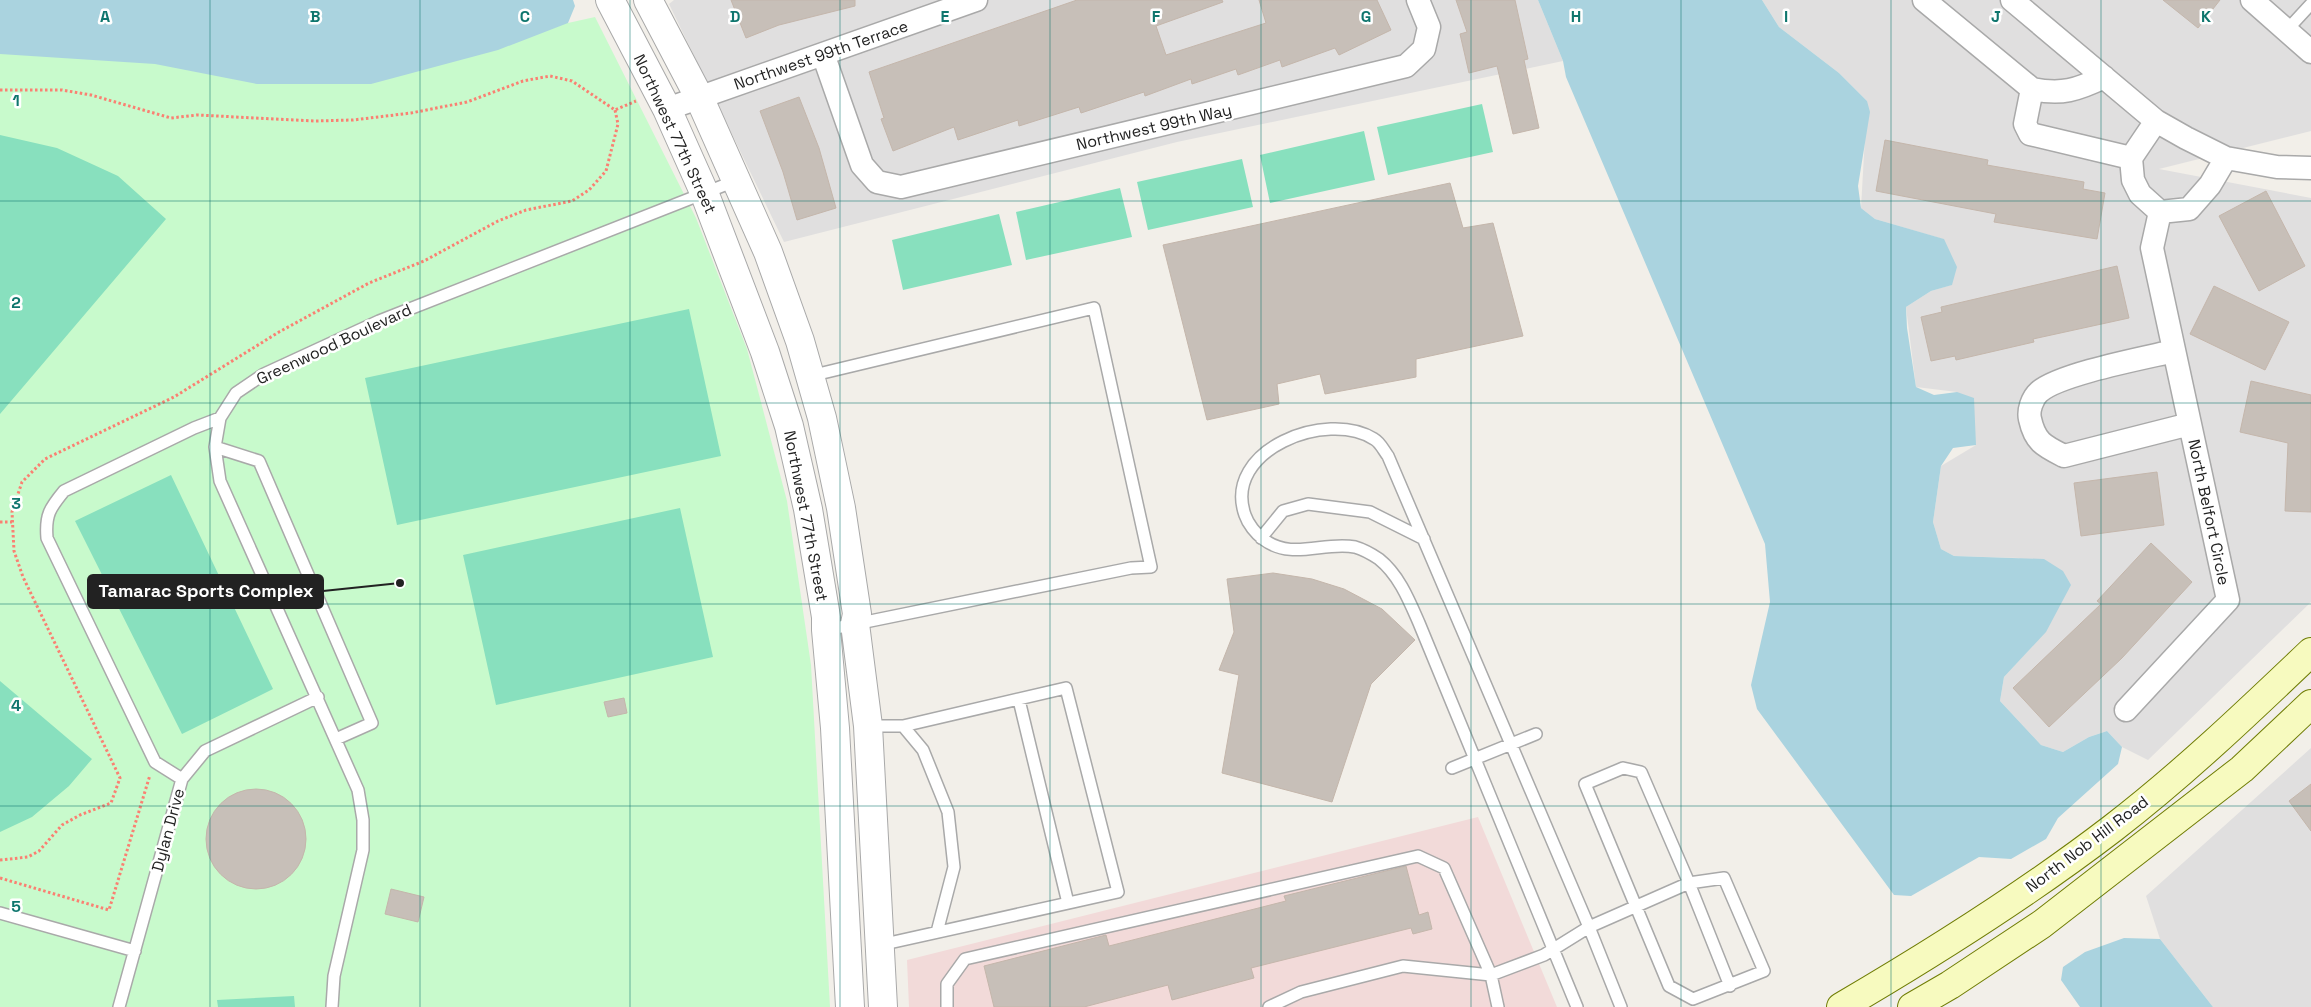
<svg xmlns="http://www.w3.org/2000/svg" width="2311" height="1007" font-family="'Space Grotesk',sans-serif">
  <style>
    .residential { fill: #e0dfdf }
    .commercial { fill: #f2dad9 }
    .park { fill: #c8facc }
    .pitch { fill: #88e0be }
    .water { fill: #aad3df }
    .building { fill: #c7bfb8; stroke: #c4b6ab }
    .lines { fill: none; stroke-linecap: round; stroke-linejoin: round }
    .service-casing { stroke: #a9a9a9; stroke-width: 14 }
    .minor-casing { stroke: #a9a9a9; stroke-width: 25 }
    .tertiary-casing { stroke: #a9a9a9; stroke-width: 30 }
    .secondary-casing { stroke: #707d05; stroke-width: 30 }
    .path { stroke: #fa8072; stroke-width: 3; stroke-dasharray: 2.5 2.5; stroke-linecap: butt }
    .service { stroke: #fff; stroke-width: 11 }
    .minor { stroke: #fff; stroke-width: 22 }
    .tertiary { stroke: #fff; stroke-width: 28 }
    .secondary { stroke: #f7fabf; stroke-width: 28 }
    .grid { fill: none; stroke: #0f766e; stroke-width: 1; stroke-opacity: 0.55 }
    .labels { text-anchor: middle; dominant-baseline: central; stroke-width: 5; stroke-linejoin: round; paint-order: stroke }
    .street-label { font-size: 16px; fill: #222; stroke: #fff }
    .grid-label { font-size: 16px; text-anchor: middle; font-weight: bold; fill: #0f766e; stroke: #fff; stroke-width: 5; stroke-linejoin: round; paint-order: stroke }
    .leader { fill: none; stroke: #222; stroke-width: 2 }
    .callout-dot { fill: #222; stroke: #fff; stroke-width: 2 }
    .callout { fill: #222; stroke: #222; stroke-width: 2 }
    .callout-label { font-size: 18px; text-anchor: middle; font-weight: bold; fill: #fff }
  </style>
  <rect width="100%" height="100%" fill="#f2efe9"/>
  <path class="residential" d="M674 0H1538L1563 61 1177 142 784 242 669 4Z
    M1762 0H2311V131L2159 169 2311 198V602L2148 760 2122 747 2107 731 2089 737 2063 752 2041 745 2000 701 2004 677 2046 631 2019 558 1954 556 1941 549 1933 522 1941 466 1976 445 1957 392 1916 387 1906 307 1931 291 1951 285 1943 239 1875 219 1861 208 1867 101 1839 73 1779 27Z
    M2311 748V1007H2213L2160 939 2146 896Z"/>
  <path class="commercial" d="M1478 817 1557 1007H909L907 960Z"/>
  <path class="park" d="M595 17 696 218 747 349 787 501 811 665 830 1007H0V45L568 23Z"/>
  <path class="pitch" d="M1482 104 1493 152 1388 175 1377 127Z
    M1364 131 1375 180 1270 203 1260 155Z
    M0 135 57 148 118 176 166 219 0 414Z
    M1242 159 1253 207 1148 230 1137 182Z
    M1120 188 1132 237 1026 260 1016 212Z
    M999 214 1012 265 903 290 892 240Z
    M689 309 721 456 397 525 365 378Z
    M171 475 273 689 182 734 75 521Z
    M680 508 713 657 496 705 463 555Z
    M0 681 92 759 69 786 32 817 0 832Z
    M294 996 295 1007H218L217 1000Z"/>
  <path class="water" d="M0 0H573L575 6 568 23 498 50 371 84H257L155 64 0 54Z
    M1538 0H1762L1779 27 1839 73 1867 101 1870 112 1858 186 1861 208 1875 219 1944 239 1957 267 1952 285 1931 291 1906 307 1907 328 1916 387 1934 395 1957 392 1974 398 1976 445 1953 448 1941 466 1933 522 1941 549 1954 556 2044 559 2063 571 2071 585 2046 632 2004 677 2000 701 2041 745 2063 752 2089 737 2107 731 2122 747 2118 764 2058 818 2046 839 2011 859 1979 857 1911 896 1894 895 1757 709 1751 685 1770 602 1765 544 1566 77 1563 61Z
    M2124 938 2160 939 2213 1007H2080L2061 980 2063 967 2085 952Z"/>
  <path class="building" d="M731 0H855V6L779 25 746 38Z
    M1077 0H1222L1223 2 1156 26 1166 55 1266 23 1259 0H1377L1391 30 1339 55 1335 48 1282 67 1280 60 1238 75 1236 69 1192 84 1191 79 1145 96 1144 92 1081 113 1079 107 1019 126 1018 120 958 140 954 127 893 151 881 119 884 118 869 72Z
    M1456 0H1515L1528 59 1524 60 1539 128 1513 134 1497 66 1469 73 1460 34 1467 32Z
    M2163 0H2220L2198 28Z
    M799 97 819 148 836 208 797 220 783 172 760 111Z
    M1885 140 1988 160 1987 165 2084 182 2083 189 2105 193 2097 239 1994 222 1996 214 1876 191Z
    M1450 183 1463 228 1493 223 1523 336 1416 359V377L1325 394 1320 374 1277 384 1279 404 1207 420 1163 245Z
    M2266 191 2305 266 2259 291 2219 216Z
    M2117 266 2129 318 2033 339 2034 342 1956 360 1955 356 1931 361 1921 317 1942 312 1941 307Z
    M2214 286 2289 322 2265 370 2190 334Z
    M2251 381 2311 395V512L2285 511 2288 443 2240 432Z
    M2157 472 2164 525 2081 536 2074 483Z
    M2151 543 2192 582 2122 658 2049 727 2013 688 2101 604 2097 601Z
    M1273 573 1312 579 1344 589 1382 609 1415 640 1371 684 1332 802 1222 773 1239 675 1219 670 1234 632 1227 579Z
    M624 698 627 713 608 717 604 702Z
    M2311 784V831L2289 801Z
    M206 839a50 50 0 1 1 100 0a50 50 0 1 1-100 0Z
    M1406 866 1419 915 1428 912 1432 929 1413 934 1411 928 1251 968 1254 978 1172 1000 1168 985 1084 1007H994L984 966 1106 935 1109 946 1286 901 1284 896Z
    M391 889 424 897 418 922 385 914Z"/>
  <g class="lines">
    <defs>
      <path id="service" d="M2286 31 2311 4
        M810 376 1094 308 1151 567 1131 568 826 630
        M215 447 259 461 372 723 336 739
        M1261 538 1283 511 1308 504 1370 512 1424 539
        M1019 700 1068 903
        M868 726H903L1066 688 1118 892 880 945
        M903 726 923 750 948 812 954 867 937 932
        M1452 768 1536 734
        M1623 768 1641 772 1689 883 1724 878 1764 971 1693 999 1669 986 1585 784Z
        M182 779 155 762 47 538C45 515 50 508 64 491L194 428 220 418
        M0 913 135 951
        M119 1007 182 779 205 751 318 697
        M332 1007 334 976 363 850V820L358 790 220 481 215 447 220 418 236 393 264 374 379 321 735 181
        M947 1007V984L965 959 1418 856 1444 868 1491 975 1544 955 1589 927 1689 883 1730 986
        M1269 1007 1301 992 1403 966 1491 975 1498 1007
        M1577 1007 1419 623C1409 600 1399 575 1379 559 1373 555 1362 549 1355 547 1323 541 1292 561 1263 539 1256 534 1248 524 1245 515 1222 450 1327 409 1374 439 1380 442 1384 451 1388 456L1589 927 1621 1007"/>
      <path id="minor" d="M1924 0 2032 89 2025 124 2030 134 2131 158
        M2012 0 2156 121 2186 138 2226 158 2277 167 2311 168
        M2252 0 2311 52
        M823 54 862 165 877 182 901 187 1406 66 1424 49 1429 27 1418 0
        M2032 89C2062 95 2077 90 2104 77
        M667 109 976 0
        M2156 121 2131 158 2133 180 2140 194 2160 212 2189 209 2210 185 2226 158
        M2174 351C2144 358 2059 374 2039 392 2032 398 2028 411 2030 419 2035 442 2044 446 2064 456L2190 424
        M2126 710 2228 600 2152 248 2160 212"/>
      <path id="tertiary" d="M610 0 667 109 704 192 765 352 789 426 808 509 826 617V630L835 728 850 1007
        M648 0 699 97 768 252 800 341 822 418 841 508 857 614 855 624 868 726 883 1007"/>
      <path id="secondary" d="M1841 1007C1935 952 2027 894 2113 828 2183 774 2247 713 2311 652
        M1912 1007 1950 985 2042 924 2242 769 2311 704"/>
    </defs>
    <use href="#service" class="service-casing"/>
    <use href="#minor" class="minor-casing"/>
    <use href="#tertiary" class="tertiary-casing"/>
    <use href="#secondary" class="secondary-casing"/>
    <path class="path" d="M0 90H62L91 95 171 118 197 115 314 121 353 120 411 113 467 102 523 81 550 76 572 81 615 110 636 101
      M0 522H12
      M0 860 28 857 39 851 62 825 80 815 111 803 120 778 23 577 14 551 12 512 22 482 45 459 174 397 279 332 369 283 424 261 498 221 526 210 572 201 589 190 606 171 618 124 615 110
      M0 878 109 910 150 775"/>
    <use href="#service" class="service"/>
    <use href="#minor" class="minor"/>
    <use href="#tertiary" class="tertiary"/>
    <use href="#secondary" class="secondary"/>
  </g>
  <path class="grid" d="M210 0V1007M420 0V1007M630 0V1007M840 0V1007M1050 0V1007M1261 0V1007M1471 0V1007M1681 0V1007M1891 0V1007M2101 0V1007M0 201H2311M0 403H2311M0 604H2311M0 806H2311"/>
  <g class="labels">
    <g class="street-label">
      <text transform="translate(821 55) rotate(-19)">Northwest 99th Terrace</text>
      <text transform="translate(1154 127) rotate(-13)">Northwest 99th Way</text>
      <text transform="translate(675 134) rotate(65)">Northwest 77th Street</text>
      <text transform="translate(334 344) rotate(-25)">Greenwood Boulevard</text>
      <text transform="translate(2209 512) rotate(78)">North Belfort Circle</text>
      <text transform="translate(806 516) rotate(79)">Northwest 77th Street</text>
      <text transform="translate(168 830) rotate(-75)">Dylan Drive</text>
      <text transform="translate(2087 844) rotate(-37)">North Nob Hill Road</text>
    </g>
  </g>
  <g class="grid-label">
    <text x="105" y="22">A</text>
    <text x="315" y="22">B</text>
    <text x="525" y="22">C</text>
    <text x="735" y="22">D</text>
    <text x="945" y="22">E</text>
    <text x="1156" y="22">F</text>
    <text x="1366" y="22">G</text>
    <text x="1576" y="22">H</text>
    <text x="1786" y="22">I</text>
    <text x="1996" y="22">J</text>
    <text x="2206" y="22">K</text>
    <text x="16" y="106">1</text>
    <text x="16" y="308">2</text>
    <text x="16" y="509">3</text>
    <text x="16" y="711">4</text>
    <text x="16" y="912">5</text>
  </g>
  <path class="leader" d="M400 583L323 591"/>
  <circle class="callout-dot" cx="400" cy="583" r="5"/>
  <rect class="callout" x="88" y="575" width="235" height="33" rx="5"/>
  <g class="callout-label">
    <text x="206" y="597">Tamarac Sports Complex</text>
  </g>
</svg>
